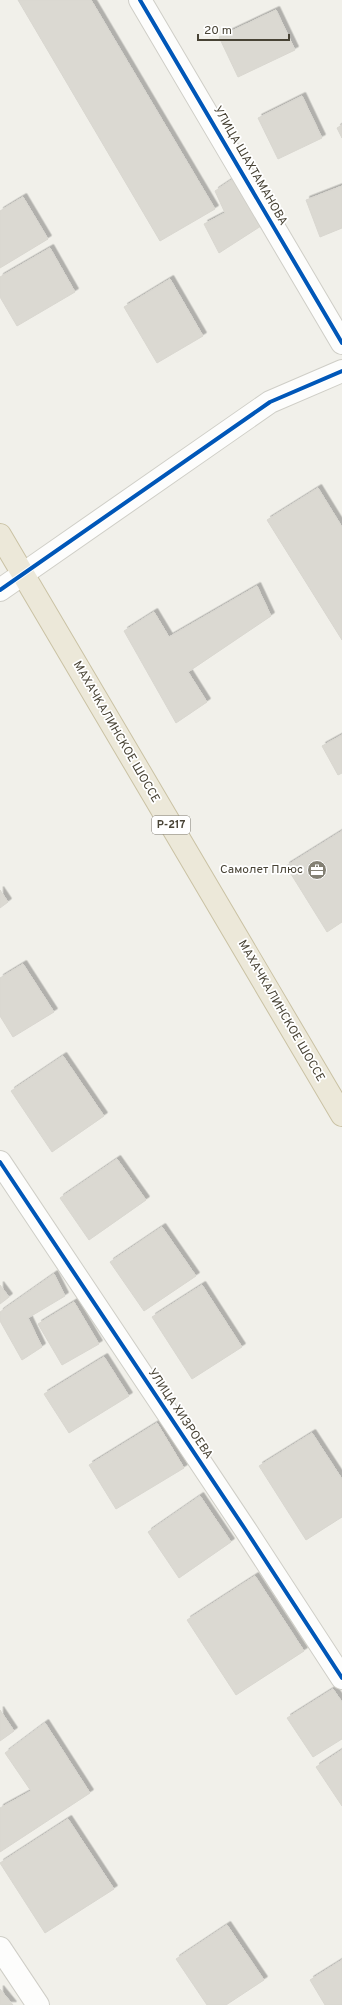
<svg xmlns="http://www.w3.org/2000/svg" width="342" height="2005" font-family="Overpass,sans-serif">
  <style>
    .building { fill: #dbd9d2; stroke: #d9d7d0; filter: url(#shadow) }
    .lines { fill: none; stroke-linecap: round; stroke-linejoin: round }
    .street-casing { stroke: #cfcec7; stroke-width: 24 }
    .highway-casing { stroke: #cac2a4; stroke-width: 24 }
    .street { stroke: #fdfdfc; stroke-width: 22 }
    .highway { stroke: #ece8d9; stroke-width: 22 }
    .cycleway-casing { stroke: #fff; stroke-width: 6 }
    .cycleway { stroke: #0057b8; stroke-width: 4 }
    .labels { text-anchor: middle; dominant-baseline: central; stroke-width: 3.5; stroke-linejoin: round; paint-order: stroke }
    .shield { fill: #fff; stroke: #7f7b72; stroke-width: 1 }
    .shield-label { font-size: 11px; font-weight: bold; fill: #484335 }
    .street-label { font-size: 12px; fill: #484335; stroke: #fff }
    .poi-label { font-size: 12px; fill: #484335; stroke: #fff; text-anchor: end }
  </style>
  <defs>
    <filter id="shadow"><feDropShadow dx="3.5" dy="-3.5" stdDeviation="0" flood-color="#0004"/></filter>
  </defs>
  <rect width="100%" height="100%" fill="#f1f0ea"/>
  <path class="building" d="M18 0H91L215 209 160 241Z
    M276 10 295 50 238 77 219 37Z
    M302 96 322 138 278 159 258 118Z
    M342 125V138L337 128Z
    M236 177 261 226 219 253 204 224 225 213 215 191Z
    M342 186V228L320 237 306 200Z
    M23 197 48 239 0 268V211Z
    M50 248 75 292 17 326 0 297V277Z
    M170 279 203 336 157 363 124 307Z
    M318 488 342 527V640L267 520Z
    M257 586 271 616 188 672 207 702 176 723 124 631 154 612 169 637Z
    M342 735V773L338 775 322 746Z
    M342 831V922L327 932 286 866Z
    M0 890 8 902 0 908Z
    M23 964 54 1012 13 1037 0 1016V978Z
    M63 1056 104 1116 52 1152 11 1091Z
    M117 1159 146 1200 89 1240 60 1198Z
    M162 1227 196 1276 144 1311 110 1262Z
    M54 1274 65 1296 28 1318 42 1347 22 1360 0 1321V1312Z
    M0 1285 9 1297 0 1304Z
    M202 1285 242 1347 192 1379 152 1317Z
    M74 1302 99 1344 62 1365 38 1324Z
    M104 1357 129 1396 69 1433 44 1394Z
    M157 1423 184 1468 116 1509 89 1465Z
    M312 1433 342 1479V1517L306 1540 259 1466Z
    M200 1496 231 1542 179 1578 148 1532Z
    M255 1576 304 1651 236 1695 187 1620Z
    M333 1689 342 1702V1739L313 1757 287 1718Z
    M0 1710 14 1731 0 1741Z
    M45 1723 90 1793 0 1852V1808L31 1791 5 1753Z
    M342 1750V1806L316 1767Z
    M68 1819 114 1889 45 1933 0 1863Z
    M227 1925 264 1980 226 2005H207L176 1959Z
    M342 1960V2005H325L310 1980Z
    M0 1989 13 2005H0Z"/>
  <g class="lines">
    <defs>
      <path id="street" d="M140 0 342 343
        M0 590 270 402 342 371
        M0 1162 245 1529 342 1678
        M0 1948 38 2005"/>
      <path id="highway" d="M0 535 342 1115"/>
    </defs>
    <use href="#street" class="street-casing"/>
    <use href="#highway" class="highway-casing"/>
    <use href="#street" class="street"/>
    <use href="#highway" class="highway"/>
    <defs>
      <path id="cycleway" d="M140 0 342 343
        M0 590 270 402 342 371
        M0 1162 245 1529 342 1678"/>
    </defs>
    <use href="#cycleway" class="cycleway-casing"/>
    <use href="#cycleway" class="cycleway"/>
  </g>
  <defs>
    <symbol id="office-disc" viewBox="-11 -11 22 22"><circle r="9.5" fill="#838074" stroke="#fff"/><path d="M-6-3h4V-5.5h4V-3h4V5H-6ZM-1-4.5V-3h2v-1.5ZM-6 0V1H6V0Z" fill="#fff"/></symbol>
  </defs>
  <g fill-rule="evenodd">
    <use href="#office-disc" x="306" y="859" width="22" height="22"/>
  </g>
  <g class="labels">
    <rect class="shield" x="152" y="816" width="38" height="18" rx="3"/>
    <g class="shield-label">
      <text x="171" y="825">Р-217</text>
    </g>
    <g class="street-label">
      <text transform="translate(250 166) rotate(60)">УЛИЦА ШАХТАМАНОВА</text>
      <text transform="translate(116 732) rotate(60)">МАХАЧКАЛИНСКОЕ ШОССЕ</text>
      <text transform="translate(281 1011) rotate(60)">МАХАЧКАЛИНСКОЕ ШОССЕ</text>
      <text transform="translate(180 1414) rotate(56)">УЛИЦА ХИЗРОЕВА</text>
    </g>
    <g class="poi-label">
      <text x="303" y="870">Самолет Плюс</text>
    </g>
  </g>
  <path d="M198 34v6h91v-6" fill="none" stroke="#484335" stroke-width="2"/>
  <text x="204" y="34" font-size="12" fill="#484335" stroke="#ffffff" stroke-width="3" paint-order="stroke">20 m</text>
</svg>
